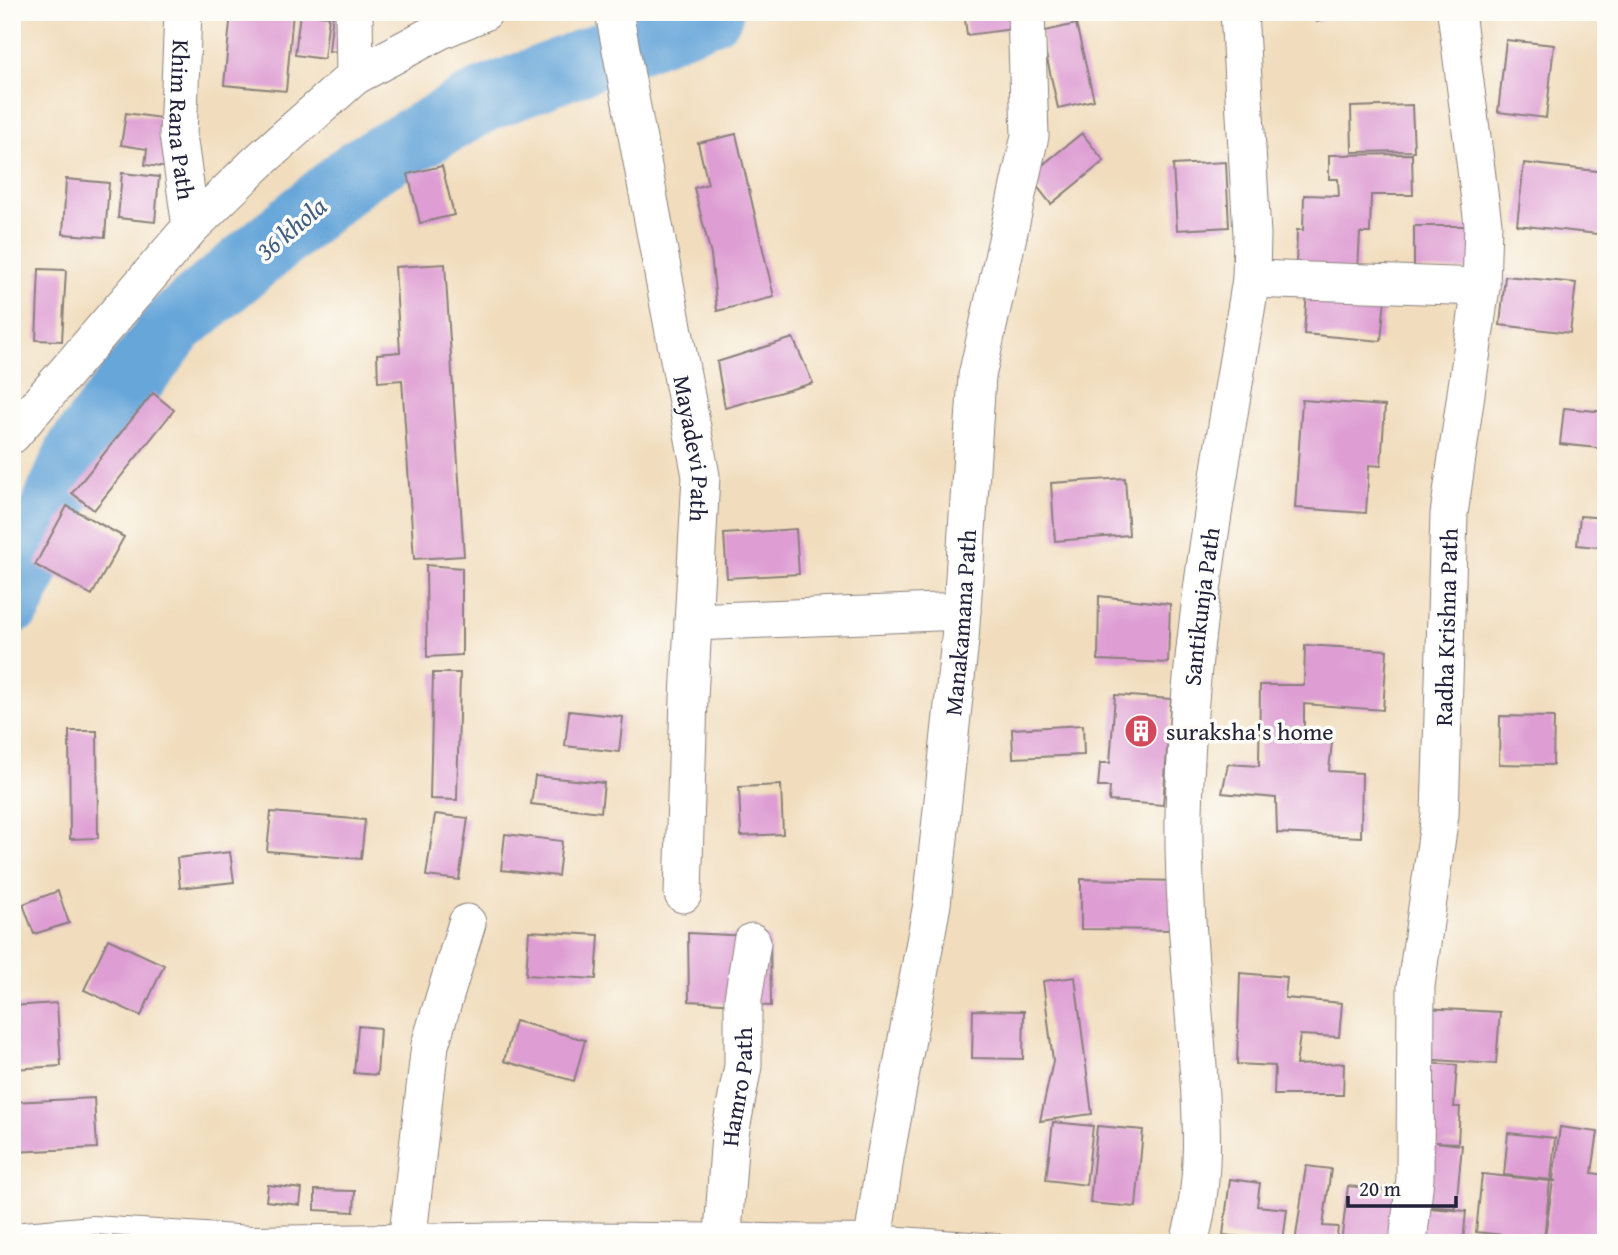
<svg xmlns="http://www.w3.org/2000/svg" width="1618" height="1255" font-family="'Gentium Book Plus',serif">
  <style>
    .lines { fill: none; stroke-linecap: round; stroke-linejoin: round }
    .river { stroke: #66a6d9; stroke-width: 65 }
    .building { fill: #de9dd3 }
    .service-casing { stroke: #8a807c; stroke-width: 20 }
    .minor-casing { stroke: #8a807c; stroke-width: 39 }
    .service { stroke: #fff; stroke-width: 18 }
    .minor { stroke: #fff; stroke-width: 37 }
    .labels { text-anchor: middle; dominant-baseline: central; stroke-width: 7; stroke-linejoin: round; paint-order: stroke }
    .street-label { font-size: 24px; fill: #22223b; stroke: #fdfcf7 }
    .poi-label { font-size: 24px; fill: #22223b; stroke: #fdfcf7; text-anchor: start }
    .water-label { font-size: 26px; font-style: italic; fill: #415d82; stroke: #fdfcf7 }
  </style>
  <rect width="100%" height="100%" fill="#fdfcf7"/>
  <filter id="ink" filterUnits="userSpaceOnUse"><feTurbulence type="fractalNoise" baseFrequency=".0143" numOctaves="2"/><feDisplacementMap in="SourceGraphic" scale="14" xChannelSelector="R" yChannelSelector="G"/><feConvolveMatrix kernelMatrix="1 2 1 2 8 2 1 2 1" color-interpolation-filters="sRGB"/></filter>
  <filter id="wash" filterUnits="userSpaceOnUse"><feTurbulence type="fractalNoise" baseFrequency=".00686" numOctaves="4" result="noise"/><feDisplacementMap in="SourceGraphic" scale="28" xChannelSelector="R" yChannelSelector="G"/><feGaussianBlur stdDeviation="1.57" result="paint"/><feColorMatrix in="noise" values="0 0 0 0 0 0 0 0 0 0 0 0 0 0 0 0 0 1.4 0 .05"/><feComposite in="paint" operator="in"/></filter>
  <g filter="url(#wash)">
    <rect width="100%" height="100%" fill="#f1ddbd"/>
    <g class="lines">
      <path class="river" d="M12 602 78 451 175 324 360 170 481 101 711 12"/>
    </g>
    <g id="blocks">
      <path class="building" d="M231 12H293L286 91 224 85Z
        M333 12H351L347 53 329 51Z
        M964 12H1019L1021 28 967 35Z
        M1312 12H1337L1317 22Z
        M300 13 329 16 324 59 295 55Z
        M1076 24 1094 100 1058 108 1041 32Z
        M1506 40 1554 45 1546 118 1498 112Z
        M1412 105 1414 151 1352 152 1351 107Z
        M126 113 175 120 169 168 145 165 147 149 121 145Z
        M1082 133 1104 161 1051 204 1029 176Z
        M736 134 774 297 717 311 711 255 694 188 708 184 698 143Z
        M1412 154 1413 195H1371L1370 233H1360L1358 270 1296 268 1297 230H1303L1304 195 1339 196 1338 179H1329V155Z
        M1226 162 1229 227 1177 230 1173 165Z
        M1524 163 1606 172V235L1517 225Z
        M442 166 454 215 420 223 408 174Z
        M122 173 159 177 155 222 118 218Z
        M66 179 109 183 105 237 63 234Z
        M1414 226H1473V270H1414Z
        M445 264 464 556 414 559 402 380 378 382 377 354 400 352 395 267Z
        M39 269 66 270 62 341 36 340Z
        M1505 276 1576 283 1570 333 1500 325Z
        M1307 291 1385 298 1381 341 1304 334Z
        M793 338 813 383 725 408 717 362Z
        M153 393 174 410 94 510 72 493Z
        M1302 400 1385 406 1381 466 1369 465 1366 513 1295 508Z
        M1564 408 1606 412V449L1560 444Z
        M1125 478 1129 535 1055 541 1051 483Z
        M67 506 124 537 92 595 35 565Z
        M1580 516 1606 518V548L1577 545Z
        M796 529 799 574 727 578 724 534Z
        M426 565 462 568V655L427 657Z
        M1099 596 1170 604 1168 663 1098 660Z
        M1305 645 1387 650 1383 710 1304 704V733L1333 732 1329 771 1362 773 1361 837 1277 833 1276 798 1222 793 1228 764 1259 766 1260 685H1304Z
        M433 673H460L457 800 430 799Z
        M1115 695 1171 699 1163 805 1109 801 1110 787H1098L1100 763H1110Z
        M569 711 623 717 619 752 565 746Z
        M1500 716 1554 717 1553 765 1499 764Z
        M1083 725 1084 755 1013 758 1012 729Z
        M69 731H97L98 838 70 839Z
        M535 776 604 783 601 812 531 804Z
        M781 785 783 834 741 836 739 787Z
        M271 812 365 820 361 859 267 851Z
        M435 814 468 818 459 880 426 876Z
        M505 834 562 841 558 876 501 870Z
        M230 852 234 882 180 888 177 858Z
        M1081 879 1181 881 1180 930 1081 929Z
        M58 891 69 923 34 934 23 904Z
        M529 931 599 935 596 979 526 975Z
        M688 933 770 937 771 1006 689 1001Z
        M108 939 164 965 141 1016 84 990Z
        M1240 973 1287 977 1285 998 1342 1003 1339 1037 1300 1035 1296 1065 1344 1063 1343 1095H1274L1275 1066 1237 1064Z
        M1075 977 1092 1114 1040 1121 1053 1061 1043 981Z
        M57 1003 61 1066 12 1069V1006Z
        M1424 1008 1500 1012 1496 1064 1420 1059Z
        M973 1010 1024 1011 1023 1059 972 1058Z
        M515 1021 585 1040 574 1081 504 1061Z
        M358 1026 380 1028 377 1075 354 1073Z
        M1425 1063 1457 1065 1454 1107H1460L1458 1143 1436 1142 1462 1145 1456 1208 1423 1206Z
        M94 1098 97 1148 12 1152V1102Z
        M1053 1122 1093 1126 1086 1185 1046 1180Z
        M1097 1126 1143 1130 1136 1207 1090 1203Z
        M1560 1127 1598 1132 1592 1173 1606 1175V1243H1544L1553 1181H1556L1553 1180Z
        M1508 1133 1555 1138 1551 1180 1504 1175Z
        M1306 1166 1331 1169 1323 1226 1338 1227 1336 1243H1295Z
        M1482 1174 1550 1181 1544 1239 1476 1232Z
        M1230 1179 1260 1183 1257 1206 1287 1209 1283 1242 1223 1235Z
        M268 1185 302 1189 300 1205 266 1201Z
        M1348 1186 1412 1193 1406 1243H1341Z
        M315 1190 355 1191 354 1212 315 1210Z
        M1417 1207 1466 1211 1463 1243H1414Z"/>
    </g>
  </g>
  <g filter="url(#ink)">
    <use href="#blocks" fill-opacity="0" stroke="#8a807c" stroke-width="2"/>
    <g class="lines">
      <defs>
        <path id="service" d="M12 1232 93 1225 252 1235 532 1231 874 1234 997 1243"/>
        <g id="minor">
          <path id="s1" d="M183 12 178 135 191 227"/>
          <path d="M354 12 355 76"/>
          <path id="s2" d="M614 12 701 476 689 698 683 894"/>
          <path d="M1251 279 1481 287"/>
          <path d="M12 435 191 227 258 162 355 76 439 31 484 12"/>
          <path d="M693 622 962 611"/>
          <path id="s3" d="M723 1233 730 1134 743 1066V999L752 942"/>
          <path d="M408 1234 430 1045 467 923"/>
          <path id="s4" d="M874 1234 885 1158 932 904 960 640 977 376 1030 136 1026 12"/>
          <path id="s5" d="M1189 1243C1208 1175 1201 1107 1196 1038 1190 963 1183 890 1184 815 1187 635 1223 457 1251 279L1252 234 1239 12"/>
          <path id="s6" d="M1408 1243 1415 1178 1416 986 1440 815 1449 514 1481 287 1483 224 1456 12"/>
        </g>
      </defs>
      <use href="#service" class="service-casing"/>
      <use href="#minor" class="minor-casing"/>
      <use href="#service" class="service"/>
      <use href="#minor" class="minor"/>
    </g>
  </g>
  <defs>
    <symbol id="building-disc" viewBox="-11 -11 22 22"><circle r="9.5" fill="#d1495b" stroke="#fdfcf7"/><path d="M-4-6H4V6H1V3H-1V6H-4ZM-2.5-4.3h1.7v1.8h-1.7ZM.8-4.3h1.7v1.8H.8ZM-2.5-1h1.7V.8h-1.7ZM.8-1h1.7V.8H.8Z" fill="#fff"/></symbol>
  </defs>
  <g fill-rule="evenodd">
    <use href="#building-disc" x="1122" y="712" width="38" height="38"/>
  </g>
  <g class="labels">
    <g class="street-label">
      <text stroke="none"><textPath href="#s1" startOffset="108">Khim Rana Path</textPath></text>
      <text stroke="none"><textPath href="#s2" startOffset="444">Mayadevi Path</textPath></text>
      <text stroke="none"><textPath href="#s5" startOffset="639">Santikunja Path</textPath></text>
      <text stroke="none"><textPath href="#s4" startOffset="618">Manakamana Path</textPath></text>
      <text stroke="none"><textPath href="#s6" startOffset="618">Radha Krishna Path</textPath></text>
      <text stroke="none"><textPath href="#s3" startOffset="147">Hamro Path</textPath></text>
    </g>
    <g class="poi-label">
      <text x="1166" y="731">suraksha's home</text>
    </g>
    <g class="water-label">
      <text transform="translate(291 228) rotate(-40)">36 khola</text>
    </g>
  </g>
  <rect width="1618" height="1255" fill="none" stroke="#fdfcf7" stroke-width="42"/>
  <path d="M1348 1196v10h108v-10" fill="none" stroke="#22223b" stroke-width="3.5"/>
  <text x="1359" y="1196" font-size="21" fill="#22223b" stroke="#fdfcf7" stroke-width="5" paint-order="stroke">20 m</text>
</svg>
